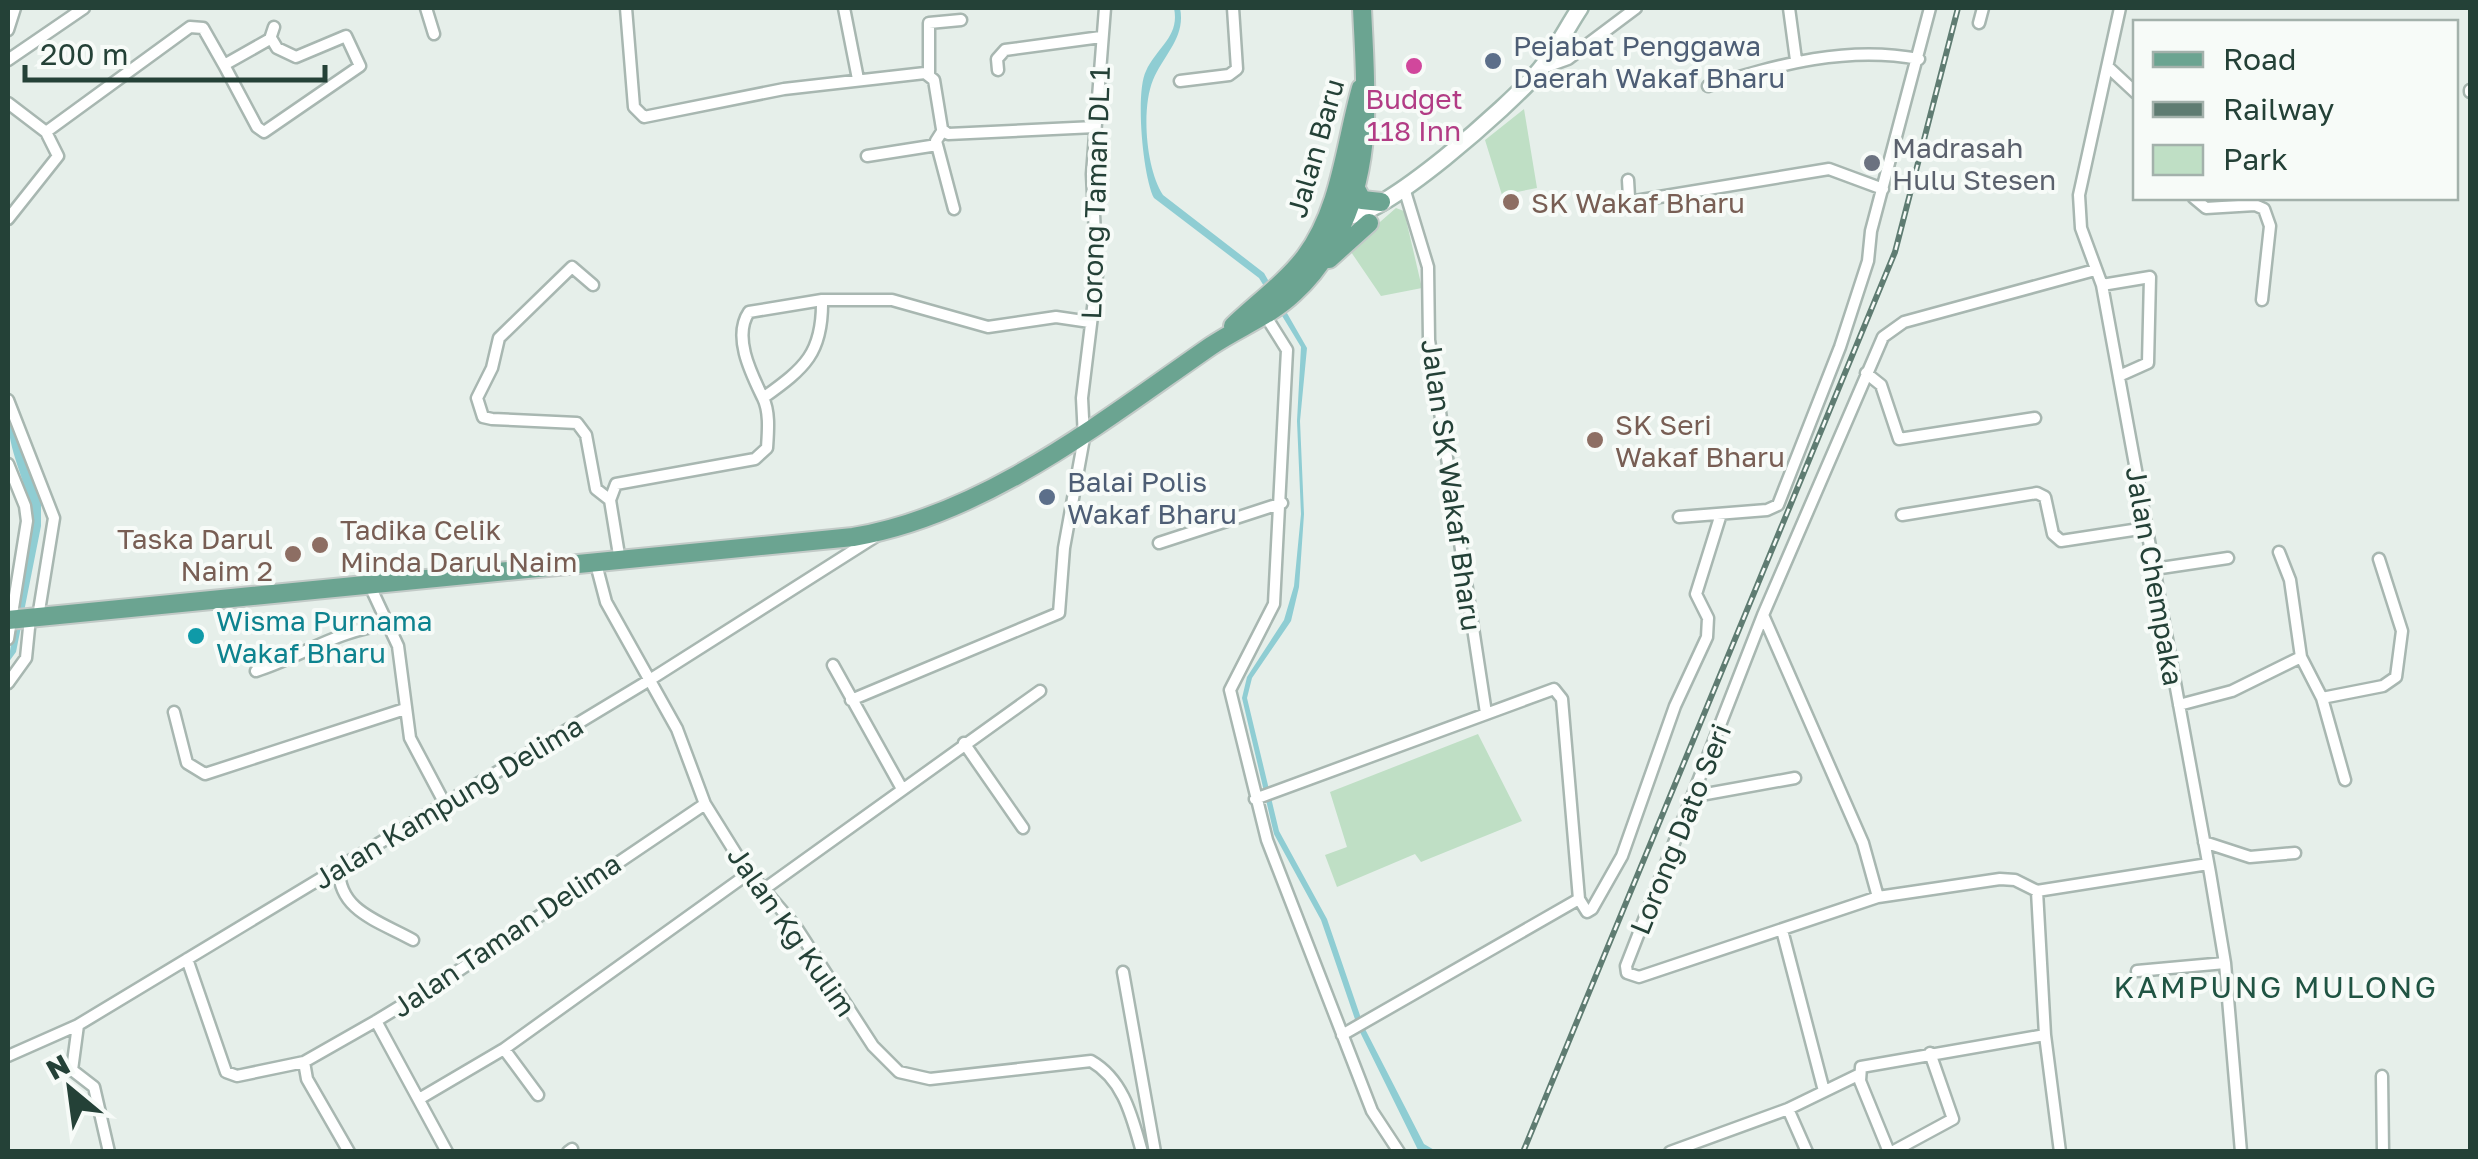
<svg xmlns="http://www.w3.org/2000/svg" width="2478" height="1159" font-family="'Golos Text',sans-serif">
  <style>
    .green { fill: #bfdfc5 }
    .water { fill: #8fcdd3 }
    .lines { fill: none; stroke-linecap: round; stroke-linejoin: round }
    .street-casing { stroke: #a8b7b1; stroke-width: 15 }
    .secondary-casing { stroke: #a4bab1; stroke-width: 20 }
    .primary-casing { stroke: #c2cac7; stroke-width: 22 }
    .street { stroke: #fff; stroke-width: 10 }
    .secondary { stroke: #fff; stroke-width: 15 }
    .primary { stroke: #6ba491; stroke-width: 18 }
    .rail-casing { stroke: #5f7c72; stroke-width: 6 }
    .rail { stroke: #f7fbf8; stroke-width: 2.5; stroke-dasharray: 8; stroke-linecap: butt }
    .service-dot { fill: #5c6f8a; stroke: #f7fbf8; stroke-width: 4 }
    .hotel-dot { fill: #d1479c; stroke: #f7fbf8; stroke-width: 4 }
    .worship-dot { fill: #6b7280; stroke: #f7fbf8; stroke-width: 4 }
    .education-dot { fill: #8d6e63; stroke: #f7fbf8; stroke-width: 4 }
    .culture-dot { fill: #0f9aa8; stroke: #f7fbf8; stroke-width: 4 }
    .labels { text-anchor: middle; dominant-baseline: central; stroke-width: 8; stroke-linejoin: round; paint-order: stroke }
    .service-label { font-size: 28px; fill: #4e5e75; stroke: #f7fbf8; text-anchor: start }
    .hotel-label { font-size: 28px; fill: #b23c85; stroke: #f7fbf8 }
    .worship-label { font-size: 28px; fill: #5b616d; stroke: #f7fbf8; text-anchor: start }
    .street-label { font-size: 28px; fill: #244137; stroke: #f7fbf8 }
    .education-label { font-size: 28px; fill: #785e54; stroke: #f7fbf8; text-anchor: start }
    .culture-label { font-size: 28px; fill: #0d838f; stroke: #f7fbf8; text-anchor: start }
    .neighbourhood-label { font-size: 30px; letter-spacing: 2.5px; fill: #205443; stroke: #f7fbf8 }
  </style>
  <rect width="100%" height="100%" fill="#e6efea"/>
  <path class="green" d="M1524 109 1537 188 1502 195 1485 140Z
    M1396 208 1404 211 1422 288 1381 296 1349 249Z
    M1478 734 1522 821 1421 862 1415 854 1337 887 1325 855 1347 847 1330 792Z"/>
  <path class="water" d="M1174 8H1180C1186 37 1164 54 1153 80 1141 109 1146 169 1163 195L1264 273 1307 348 1300 421 1304 514 1299 587 1291 621 1252 678 1247 698 1279 831 1327 919 1364 1027 1424 1144 1436 1151 1418 1150 1358 1028 1321 920 1274 834 1242 698 1247 677 1284 620 1294 586 1301 514 1297 421 1301 347 1259 278 1154 198C1143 177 1135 93 1146 71 1157 47 1180 37 1174 8Z
    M8 417 41 499V526L16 652 8 663 31 523C30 485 8 456 8 417Z"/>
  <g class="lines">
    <defs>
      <path id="street" d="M426 8 434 34
        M626 8 634 107 644 117 784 89 925 73 934 80 942 129 948 134 1095 127
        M844 8 858 79
        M1789 8 1796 60
        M2120 8 2079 195 2081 228 2102 285 2210 873 2225 963 2241 1152
        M1979 23 1983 8
        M8 30 15 8
        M8 60 84 8
        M224 65 257 127 264 132 360 66 346 36 296 57 277 48 271 38
        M2108 67 2136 93
        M1543 68 1568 59 1636 8
        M998 70 997 59 1005 50 1101 37
        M929 74V23L961 20
        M1180 81 1229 75 1237 69 1233 8
        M1708 86C1779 65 1845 45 1919 59
        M2470 90V92
        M8 103 46 132 58 156 8 219
        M943 130 936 141 954 209
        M46 132 190 27 203 28 224 65 270 39 274 27
        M867 156 937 145
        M1628 180 1629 197 1635 201 1829 169 1883 189
        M1404 188 1428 267 1429 340 1486 713
        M2194 198 2206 208 2255 205 2264 209 2270 226 2262 300
        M2095 270 1904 322 1883 337 1763 615 1626 966 1627 973 1639 977 1878 897 2000 879 2015 880 2037 891 2208 864
        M593 285 572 267 499 338 492 368 477 398 483 417 492 419 577 423 586 435 596 489 610 500
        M2102 285 2150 277 2148 363 2119 376
        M1265 315 1287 350 1274 604 1230 690 1267 840 1372 1111 1399 1152
        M1866 373 1881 385 1899 439 2035 418
        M763 398C805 368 823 353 822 300
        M8 400 54 518 38 617
        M8 464 25 506 27 521 8 639
        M1902 515 2037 493 2045 497 2053 534 2061 541 2146 528
        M1679 517 1767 510 1778 505 1840 347 1868 261 1871 231 1930 8
        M1159 543 1282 503
        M2279 552 2290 580 2301 657 2322 698 2345 780
        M620 561 610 500 616 484 755 459 767 448C768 432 770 412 763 398 752 375 732 337 749 312L822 300H892L988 327 1056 317 1090 322
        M596 564 606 602 677 729 705 804 743 865 796 927 873 1046 899 1072 930 1079 1091 1061C1124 1080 1132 1117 1142 1152
        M2154 569 2228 558
        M370 586 398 646 410 738 445 804
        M1763 615 1863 843 1878 897
        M833 665 901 787
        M256 671C301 657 341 628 388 625
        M8 683 26 658 30 618
        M2322 698 2383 686 2396 677 2402 631 2379 559
        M851 700 1059 613 1064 548 1084 438 1082 398 1097 275 1092 174 1105 8
        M2179 705 2232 691 2301 657
        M174 712 187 763 205 774 405 709
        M964 743 1023 828
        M1695 796 1795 778
        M1255 799 1554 689 1562 699 1579 899 1587 912 1592 909 1622 856 1675 706 1707 637 1708 618 1696 594 1721 514
        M2204 842 2250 857 2295 853
        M339 868C338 911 379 921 413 940
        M763 890 1040 691
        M2037 891 2045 1035
        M1782 930 1824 1091
        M187 959 226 1072 237 1076 304 1062 376 1021 455 973 705 804
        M2137 971 2225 963
        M1123 972 1155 1152
        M376 1021 447 1152
        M78 1025 72 1070 94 1087 109 1152
        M1342 1035 1579 899
        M504 1049 538 1095
        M8 1056 78 1025 648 681 881 533
        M304 1062 307 1079 349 1152
        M2382 1076 2383 1152
        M419 1099 504 1049 749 873
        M1788 1109 1807 1152
        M568 1152 572 1149
        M1670 1152 1788 1109 1858 1075
        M1889 1152 1860 1081 1861 1067 2045 1035 2060 1152
        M1892 1152 1953 1119 1930 1053"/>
      <path id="secondary" d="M1345 216C1380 221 1512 103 1537 73 1554 54 1566 29 1580 8"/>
      <path id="primary" d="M1354 185 1362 200 1381 202
        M1329 259 1369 223
        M1233 326C1257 303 1285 283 1305 257 1341 209 1345 144 1361 88
        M8 620 853 537C985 515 1104 420 1211 346 1239 327 1270 316 1294 293 1314 275 1331 249 1342 225 1374 156 1365 80 1362 8"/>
    </defs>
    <use href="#street" class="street-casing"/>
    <use href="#secondary" class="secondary-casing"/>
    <use href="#primary" class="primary-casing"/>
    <use href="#street" class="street"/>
    <use href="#secondary" class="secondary"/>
    <use href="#primary" class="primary"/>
    <defs>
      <path id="rail" d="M1523 1152 1895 252 1958 8"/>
    </defs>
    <use href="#rail" class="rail-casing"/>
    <use href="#rail" class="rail"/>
  </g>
  <g class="service-dot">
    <circle cx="1493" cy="61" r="10"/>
    <circle cx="1047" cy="497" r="10"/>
  </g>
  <circle class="hotel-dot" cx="1414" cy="66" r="10"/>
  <circle class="worship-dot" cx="1872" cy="163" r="10"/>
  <g class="education-dot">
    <circle cx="1511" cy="202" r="10"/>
    <circle cx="1595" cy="440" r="10"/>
    <circle cx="320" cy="545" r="10"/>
    <circle cx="293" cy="554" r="10"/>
  </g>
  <circle class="culture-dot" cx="196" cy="636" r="10"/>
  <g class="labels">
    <g class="service-label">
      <text x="1513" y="45">Pejabat Penggawa<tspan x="1513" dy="32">Daerah Wakaf Bharu</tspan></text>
      <text x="1067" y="481">Balai Polis<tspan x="1067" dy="32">Wakaf Bharu</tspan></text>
    </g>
    <g class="hotel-label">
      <text x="1414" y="98">Budget<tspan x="1414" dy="32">118 Inn</tspan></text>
    </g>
    <g class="worship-label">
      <text x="1892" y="147">Madrasah<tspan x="1892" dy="32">Hulu Stesen</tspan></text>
    </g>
    <g class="street-label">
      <text transform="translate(1315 148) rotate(-74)">Jalan Baru</text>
      <text transform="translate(1095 193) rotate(-88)">Lorong Taman DL 1</text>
      <text transform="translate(1452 485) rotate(82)">Jalan SK Wakaf Bharu</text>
      <text transform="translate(2155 576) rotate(80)">Jalan Chempaka</text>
      <text transform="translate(448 802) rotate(-31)">Jalan Kampung Delima</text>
      <text transform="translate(1680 829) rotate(-68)">Lorong Dato Seri</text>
      <text transform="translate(792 931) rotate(55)">Jalan Kg Kulim</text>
      <text transform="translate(506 935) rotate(-34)">Jalan Taman Delima</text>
    </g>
    <g class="education-label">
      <text x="1531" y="202">SK Wakaf Bharu</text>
      <text x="1615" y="424">SK Seri<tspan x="1615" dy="32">Wakaf Bharu</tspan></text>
      <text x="340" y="529">Tadika Celik<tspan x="340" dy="32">Minda Darul Naim</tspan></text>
      <text x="273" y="538" text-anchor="end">Taska Darul<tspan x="273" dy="32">Naim 2</tspan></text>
    </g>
    <g class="culture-label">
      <text x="216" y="620">Wisma Purnama<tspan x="216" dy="32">Wakaf Bharu</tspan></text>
    </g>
    <g class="neighbourhood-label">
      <text x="2276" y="987">KAMPUNG MULONG</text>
    </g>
  </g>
  <rect width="2478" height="1159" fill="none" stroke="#244137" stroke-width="20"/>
  <rect x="2133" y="20" width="325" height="180" fill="#f7fbf8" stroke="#a3b1ab" stroke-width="2.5"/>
  <rect x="2153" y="52" width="50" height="15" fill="#6ba491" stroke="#a3b1ab" stroke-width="2.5"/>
  <text x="2223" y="70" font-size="30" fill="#244137">Road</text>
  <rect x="2153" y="102" width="50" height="15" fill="#5f7c72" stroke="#a3b1ab" stroke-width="2.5"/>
  <text x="2223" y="120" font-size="30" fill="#244137">Railway</text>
  <rect x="2153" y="145" width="50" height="30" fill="#bfdfc5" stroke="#a3b1ab" stroke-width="2.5"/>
  <text x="2223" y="170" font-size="30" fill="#244137">Park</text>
  <g transform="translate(70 1089) rotate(331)" stroke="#f7fbf8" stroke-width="8" paint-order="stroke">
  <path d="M0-8L18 38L0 25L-18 38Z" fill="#244137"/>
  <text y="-15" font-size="28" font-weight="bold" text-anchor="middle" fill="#244137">N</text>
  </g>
  <path d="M25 65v15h300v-15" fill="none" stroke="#244137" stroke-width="5"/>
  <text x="40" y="65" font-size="30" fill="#244137" stroke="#f7fbf8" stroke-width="8" paint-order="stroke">200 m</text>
</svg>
